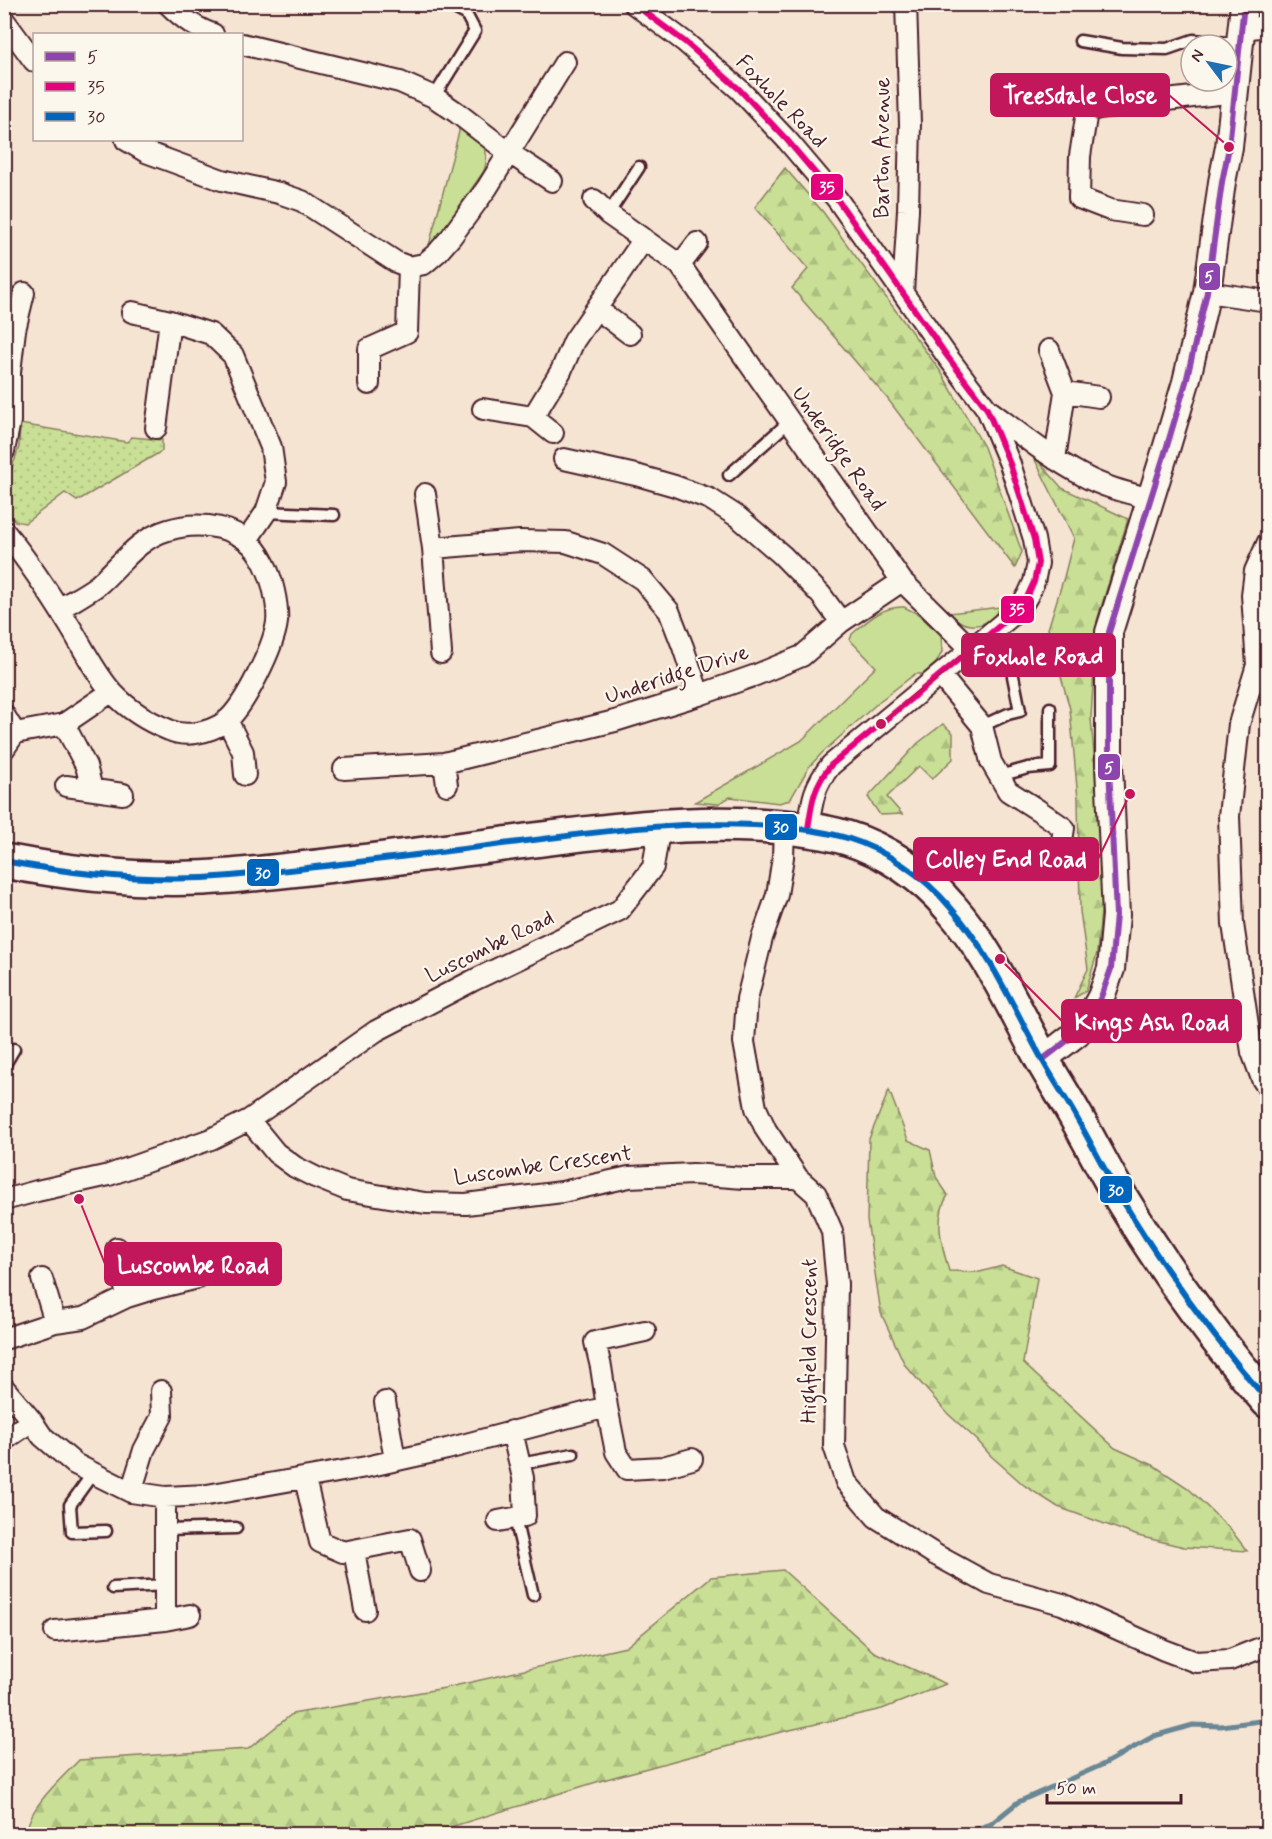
<svg xmlns="http://www.w3.org/2000/svg" width="1272" height="1839" font-family="Mynerve,sans-serif">
  <style>
    .grass { fill: #c8df95; stroke: #897f60; stroke-width: 1.5 }
    .forest { fill: url(#forest-firs); stroke: #897f60; stroke-width: 1.5 }
    .park { fill: url(#park-dots); stroke: #897f60; stroke-width: 1.5 }
    .lines { fill: none; stroke-linecap: round; stroke-linejoin: round }
    .stream { stroke: #698794; stroke-width: 5 }
    .service-casing { stroke: #4a1f2b; stroke-width: 15 }
    .minor-casing { stroke: #4a1f2b; stroke-width: 24 }
    .tertiary-casing { stroke: #4a1f2b; stroke-width: 30 }
    .trunk-casing { stroke: #4a1f2b; stroke-width: 38 }
    .service { stroke: #fbf7ec; stroke-width: 10 }
    .minor { stroke: #fbf7ec; stroke-width: 20 }
    .tertiary { stroke: #fbf7ec; stroke-width: 26 }
    .trunk { stroke: #fbf7ec; stroke-width: 33 }
    .bus-1-casing { stroke: #fbf7ec; stroke-width: 10 }
    .bus-2-casing { stroke: #fbf7ec; stroke-width: 10 }
    .bus-3-casing { stroke: #fbf7ec; stroke-width: 10 }
    .bus-1 { stroke: #8e44ad; stroke-width: 6 }
    .bus-2 { stroke: #e5007d; stroke-width: 6 }
    .bus-3 { stroke: #0065bd; stroke-width: 6 }
    .labels { text-anchor: middle; dominant-baseline: central; stroke-width: 4.5; stroke-linejoin: round; paint-order: stroke }
    .street-label { font-size: 22px; fill: #4a1f2b; stroke: #fbf7ec }
    .leader { fill: none; stroke: #c2185b; stroke-width: 2 }
    .callout-dot { fill: #c2185b; stroke: #fbf7ec; stroke-width: 2 }
    .callout { fill: #c2185b; stroke: #c2185b; stroke-width: 2 }
    .callout-label { font-size: 24px; text-anchor: middle; font-weight: bold; fill: #fff }
    .line-badge { stroke: #fbf7ec; stroke-width: 2 }
    .badge-label { font-size: 16px; text-anchor: middle; font-weight: bold; fill: #fff }
  </style>
  <defs>
    <pattern id="forest-firs" width="22" height="20" patternUnits="userSpaceOnUse" patternTransform="scale(1.5)"><rect width="22" height="20" fill="#c8df95"/><path d="M5 1l3.5 6h-7zM16 11l3.5 6h-7z" fill="#adbf81"/></pattern>
    <pattern id="park-dots" width="8" height="8" patternUnits="userSpaceOnUse" patternTransform="scale(1.5)"><rect width="8" height="8" fill="#c8df95"/><path d="M2 2h.1M6 6h.1" fill="none" stroke="#adbf81" stroke-width="1.8" stroke-linecap="round"/></pattern>
  </defs>
  <rect width="100%" height="100%" fill="#f5e4d2"/>
  <filter id="ink" filterUnits="userSpaceOnUse"><feTurbulence type="fractalNoise" baseFrequency=".0167" numOctaves="2"/><feDisplacementMap in="SourceGraphic" scale="12" xChannelSelector="R" yChannelSelector="G"/><feConvolveMatrix kernelMatrix="1 2 1 2 8 2 1 2 1" color-interpolation-filters="sRGB"/></filter>
  <g filter="url(#ink)">
    <path class="grass" d="M458 122C476 137 493 145 484 171L427 253 459 132Z
      M904 607 918 614 931 626 936 627 941 633 942 652 936 663 923 674H915L881 700 822 753 809 767 790 800 779 803 730 797 718 804 695 802 801 741 876 667 850 640 852 634C867 621 882 606 904 607Z
      M1001 607C997 612 992 619 987 622 973 629 959 624 949 613Z"/>
    <path class="forest" d="M785 168 823 212 941 372 984 447 1022 552 1015 568 887 398 792 288 808 269 755 207Z
      M1032 454 1062 488 1128 519 1097 621 1091 718 1104 879 1097 953 1086 991 1074 998 1088 969 1080 911 1078 799 1070 709 1048 629 1064 577 1074 538Z
      M943 724 953 733V759L932 779 919 766 887 797 902 814 880 815 868 797 918 743Z
      M889 1090 908 1140 930 1150 936 1177 948 1195C933 1219 942 1246 949 1271L980 1272 1002 1266 1037 1278 1023 1363 1115 1448 1153 1465 1188 1488 1231 1530 1247 1551 1184 1547 1138 1536 1058 1507 1025 1486 991 1456 977 1440 948 1414 905 1365 881 1313 867 1220 869 1139Z
      M783 1570 874 1652 946 1684 882 1709 777 1733 603 1780 428 1834H27C26 1809 62 1778 79 1760L248 1749 292 1714 445 1688 626 1647 711 1577Z"/>
    <path class="park" d="M20 424 127 442 132 437 162 440V451L77 501 65 493 25 523 15 521 5 511V488L19 447Z"/>
    <g class="lines">
      <path class="stream" d="M961 1834 991 1824 1018 1802 1104 1764 1154 1736 1193 1725 1221 1726 1268 1720"/>
      <defs>
        <path id="service" d="M1080 41 1122 48 1167 49 1193 40 1240 44
          M434 97 475 31 466 14 447 4
          M608 214 639 167
          M729 475 790 421
          M266 512 334 515
          M982 726 1008 714 1020 711 1013 676
          M999 776 1028 768 1050 766V708
          M4 1066 14 1049
          M520 1464 573 1454
          M93 1473 70 1505 72 1532 106 1531
          M515 1518 533 1595
          M166 1530 236 1528
          M113 1588 165 1585"/>
        <path id="minor" d="M168 4C180 16 197 29 213 34
          M634 4 685 42 739 89 787 140 837 199 947 356 987 409 1010 464 1034 539 1038 563 1034 582 1028 595 1022 605 1010 617 831 765C813 787 812 802 808 829
          M4 20 34 61
          M1242 29 1268 26
          M242 44 400 82 434 97 456 112 508 152 552 181
          M126 140 146 152 222 180 279 193 302 201 396 262 409 267 407 332 369 349V384
          M594 200 608 214 680 265 902 581 971 649
          M1143 215 1110 210 1079 198 1080 156 1087 111 1099 108 1235 92
          M680 265 697 243
          M409 267 424 264 438 252 451 237 487 188 565 62
          M1207 292 1268 301
          M903 293 908 210 910 124 906 4
          M597 309 630 334
          M132 312 170 321
          M1049 350 1065 392 1055 459
          M1065 392 1099 397
          M483 409 533 417
          M987 409C1018 432 1048 457 1082 475 1103 487 1128 493 1151 499
          M156 428 170 321 211 334 233 355 271 447 276 482 266 512 247 540
          M553 433 533 417 561 371 574 341 644 239
          M4 451 10 421V372L15 330 24 293
          M564 459 640 476 675 486 710 499 738 517 782 555 821 595 841 622
          M425 494 433 548
          M4 531C29 562 50 594 71 628 83 648 97 676 113 693 128 709 149 722 169 730 186 738 210 732 225 722 244 708 274 646 277 622 278 612 276 600 274 591 270 573 261 551 246 540 225 524 193 522 168 530 137 539 121 565 98 585 86 594 72 601 59 609
          M1268 646 1257 665 1239 724 1229 816 1233 924 1252 1052 1262 1079 1268 1088
          M441 653 433 548 520 541 566 542 603 554 643 580 669 611 683 647 699 695
          M1257 665 1252 595 1255 571 1268 542
          M940 675 982 726 991 762 1008 791 1038 810 1064 828 1060 854
          M4 715 15 733
          M227 720 243 752 245 775
          M4 749 15 733 64 724
          M444 763 447 785
          M344 769 444 763 615 721 699 695 756 675 802 656 841 622 902 581
          M66 786 123 794
          M92 789 86 766 64 724 111 692
          M784 827 783 857 777 895 762 938 747 999 744 1042 756 1108 766 1130 798 1178 816 1194 832 1231 837 1284 834 1446 846 1482 876 1517 936 1555 989 1584 1062 1604 1164 1650 1196 1662 1230 1660 1268 1645
          M249 1120 276 1153 295 1167 315 1177 347 1190 425 1203 466 1204 562 1192 629 1177 693 1174 744 1178H798
          M4 1200 37 1191 109 1175 211 1139 249 1120 376 1031 472 981 620 910 653 867 660 826
          M117 1248 127 1297
          M42 1279 55 1322
          M4 1339 55 1322 83 1318 127 1297 153 1289 198 1278
          M4 1388 32 1421 42 1436 75 1464 131 1492 165 1497 207 1495 366 1467 447 1449 607 1407 601 1367 595 1342 645 1331
          M385 1402 395 1460
          M607 1407 616 1452 627 1469 663 1467 692 1459
          M4 1440 32 1421
          M305 1479 320 1542 343 1552 410 1539 420 1571
          M131 1492 144 1450 162 1416 161 1391
          M498 1521 525 1516 523 1478 512 1431
          M354 1551 365 1610
          M165 1620 190 1615
          M55 1631 165 1620V1497"/>
        <path id="tertiary" d="M1042 1060 1077 1033 1089 1019 1101 997 1111 969 1116 915 1109 766V632L1167 446 1186 382 1207 292 1222 182 1229 147 1244 4"/>
        <path id="trunk" d="M4 861C78 875 156 883 231 876 327 867 423 854 519 842 597 832 675 821 754 825 785 827 817 829 847 838 886 850 924 876 950 907 990 952 1014 1009 1043 1061 1053 1079 1065 1097 1075 1115 1091 1143 1105 1171 1121 1198 1164 1269 1213 1338 1268 1401"/>
      </defs>
      <use href="#service" class="service-casing"/>
      <use href="#minor" class="minor-casing"/>
      <use href="#tertiary" class="tertiary-casing"/>
      <use href="#trunk" class="trunk-casing"/>
      <use href="#service" class="service"/>
      <use href="#minor" class="minor"/>
      <use href="#tertiary" class="tertiary"/>
      <use href="#trunk" class="trunk"/>
      <defs>
        <path id="bus-1" d="M1042 1060 1077 1033 1089 1019 1101 997 1111 969 1116 915 1109 766V632L1167 446 1186 382 1207 292 1222 182 1229 147 1244 4"/>
        <path id="bus-2" d="M634 4 685 42 739 89 787 140 837 199 947 356 987 409 1010 464 1034 539 1038 563 1034 582 1028 595 1022 605 1010 617 831 765C813 787 812 802 808 829"/>
        <path id="bus-3" d="M4 861C78 875 156 883 231 876 327 867 423 854 519 842 597 832 675 821 754 825 785 827 817 829 847 838 886 850 924 876 950 907 990 952 1014 1009 1043 1061 1053 1079 1065 1097 1075 1115 1091 1143 1105 1171 1121 1198 1164 1269 1213 1338 1268 1401"/>
      </defs>
      <use href="#bus-1" class="bus-1-casing"/>
      <use href="#bus-2" class="bus-2-casing"/>
      <use href="#bus-3" class="bus-3-casing"/>
      <use href="#bus-1" class="bus-1"/>
      <use href="#bus-2" class="bus-2"/>
      <use href="#bus-3" class="bus-3"/>
    </g>
  </g>
  <g class="labels">
    <g class="street-label">
      <text transform="translate(781 102) rotate(46)">Foxhole Road</text>
      <text transform="translate(883 148) rotate(-90)">Barton Avenue</text>
      <text transform="translate(838 449) rotate(55)">Underidge Road</text>
      <text transform="translate(677 675) rotate(-18)">Underidge Drive</text>
      <text transform="translate(490 947) rotate(-26)">Luscombe Road</text>
      <text transform="translate(543 1166) rotate(-8)">Luscombe Crescent</text>
      <text transform="translate(810 1341) rotate(-90)">Highfield Crescent</text>
    </g>
  </g>
  <path class="leader" d="M1229 147L1169 95M881 724L962 655M1130 794L1098 859M1000 959L1062 1021M79 1199L105 1264"/>
  <g class="callout-dot">
    <circle cx="1229" cy="147" r="6"/>
    <circle cx="881" cy="724" r="6"/>
    <circle cx="1130" cy="794" r="6"/>
    <circle cx="1000" cy="959" r="6"/>
    <circle cx="79" cy="1199" r="6"/>
  </g>
  <g class="callout">
    <rect x="991" y="74" width="178" height="42" rx="6"/>
    <rect x="962" y="634" width="153" height="42" rx="6"/>
    <rect x="914" y="838" width="184" height="42" rx="6"/>
    <rect x="1062" y="1000" width="179" height="42" rx="6"/>
    <rect x="105" y="1243" width="176" height="42" rx="6"/>
  </g>
  <g class="callout-label">
    <text x="1080" y="103">Treesdale Close</text>
    <text x="1038" y="664">Foxhole Road</text>
    <text x="1006" y="867">Colley End Road</text>
    <text x="1152" y="1030">Kings Ash Road</text>
    <text x="193" y="1273">Luscombe Road</text>
  </g>
  <g class="line-badge">
    <rect x="810" y="173" width="34" height="28" rx="6" fill="#e5007d"/>
    <rect x="1198" y="262" width="23" height="29" rx="6" fill="#8e44ad"/>
    <rect x="1000" y="595" width="35" height="29" rx="6" fill="#e5007d"/>
    <rect x="1097" y="753" width="24" height="28" rx="6" fill="#8e44ad"/>
    <rect x="764" y="813" width="34" height="28" rx="6" fill="#0065bd"/>
    <rect x="246" y="858" width="34" height="29" rx="6" fill="#0065bd"/>
    <rect x="1099" y="1175" width="34" height="29" rx="6" fill="#0065bd"/>
  </g>
  <g class="badge-label">
    <text x="827" y="193">35</text>
    <text x="1209" y="282">5</text>
    <text x="1017" y="615">35</text>
    <text x="1109" y="773">5</text>
    <text x="781" y="833">30</text>
    <text x="263" y="879">30</text>
    <text x="1116" y="1196">30</text>
  </g>
  <rect width="1272" height="1839" fill="none" stroke="#fbf7ec" stroke-width="24"/>
  <rect x="12" y="12" width="1248" height="1815" fill="none" stroke="#4a1f2b" stroke-width="2" filter="url(#ink)"/>
  <rect x="33" y="33" width="210" height="108" fill="#fbf7ec" stroke="#b4a19f" stroke-width="1.5"/>
  <rect x="45" y="52" width="30" height="9" fill="#8e44ad" stroke="#b4a19f" stroke-width="1.5"/>
  <text x="87" y="63" font-size="18" fill="#4a1f2b">5</text>
  <rect x="45" y="82" width="30" height="9" fill="#e5007d" stroke="#b4a19f" stroke-width="1.5"/>
  <text x="87" y="93" font-size="18" fill="#4a1f2b">35</text>
  <rect x="45" y="112" width="30" height="9" fill="#0065bd" stroke="#b4a19f" stroke-width="1.5"/>
  <text x="87" y="123" font-size="18" fill="#4a1f2b">30</text>
  <g transform="translate(1209 63) rotate(302)"><circle r="28" fill="#fbf7ec" stroke="#b4a19f" stroke-width="1.5"/>
  <path d="M0-4.5L10 22L0 15L-10 22Z" fill="#1f6fb2"/>
  <text y="-9" font-size="16" font-weight="bold" text-anchor="middle" fill="#4a1f2b">N</text>
  </g>
  <path d="M1047 1794v9h134v-9" fill="none" stroke="#4a1f2b" stroke-width="3"/>
  <text x="1056" y="1794" font-size="18" fill="#4a1f2b" stroke="#fbf7ec" stroke-width="4.5" paint-order="stroke">50 m</text>
</svg>
